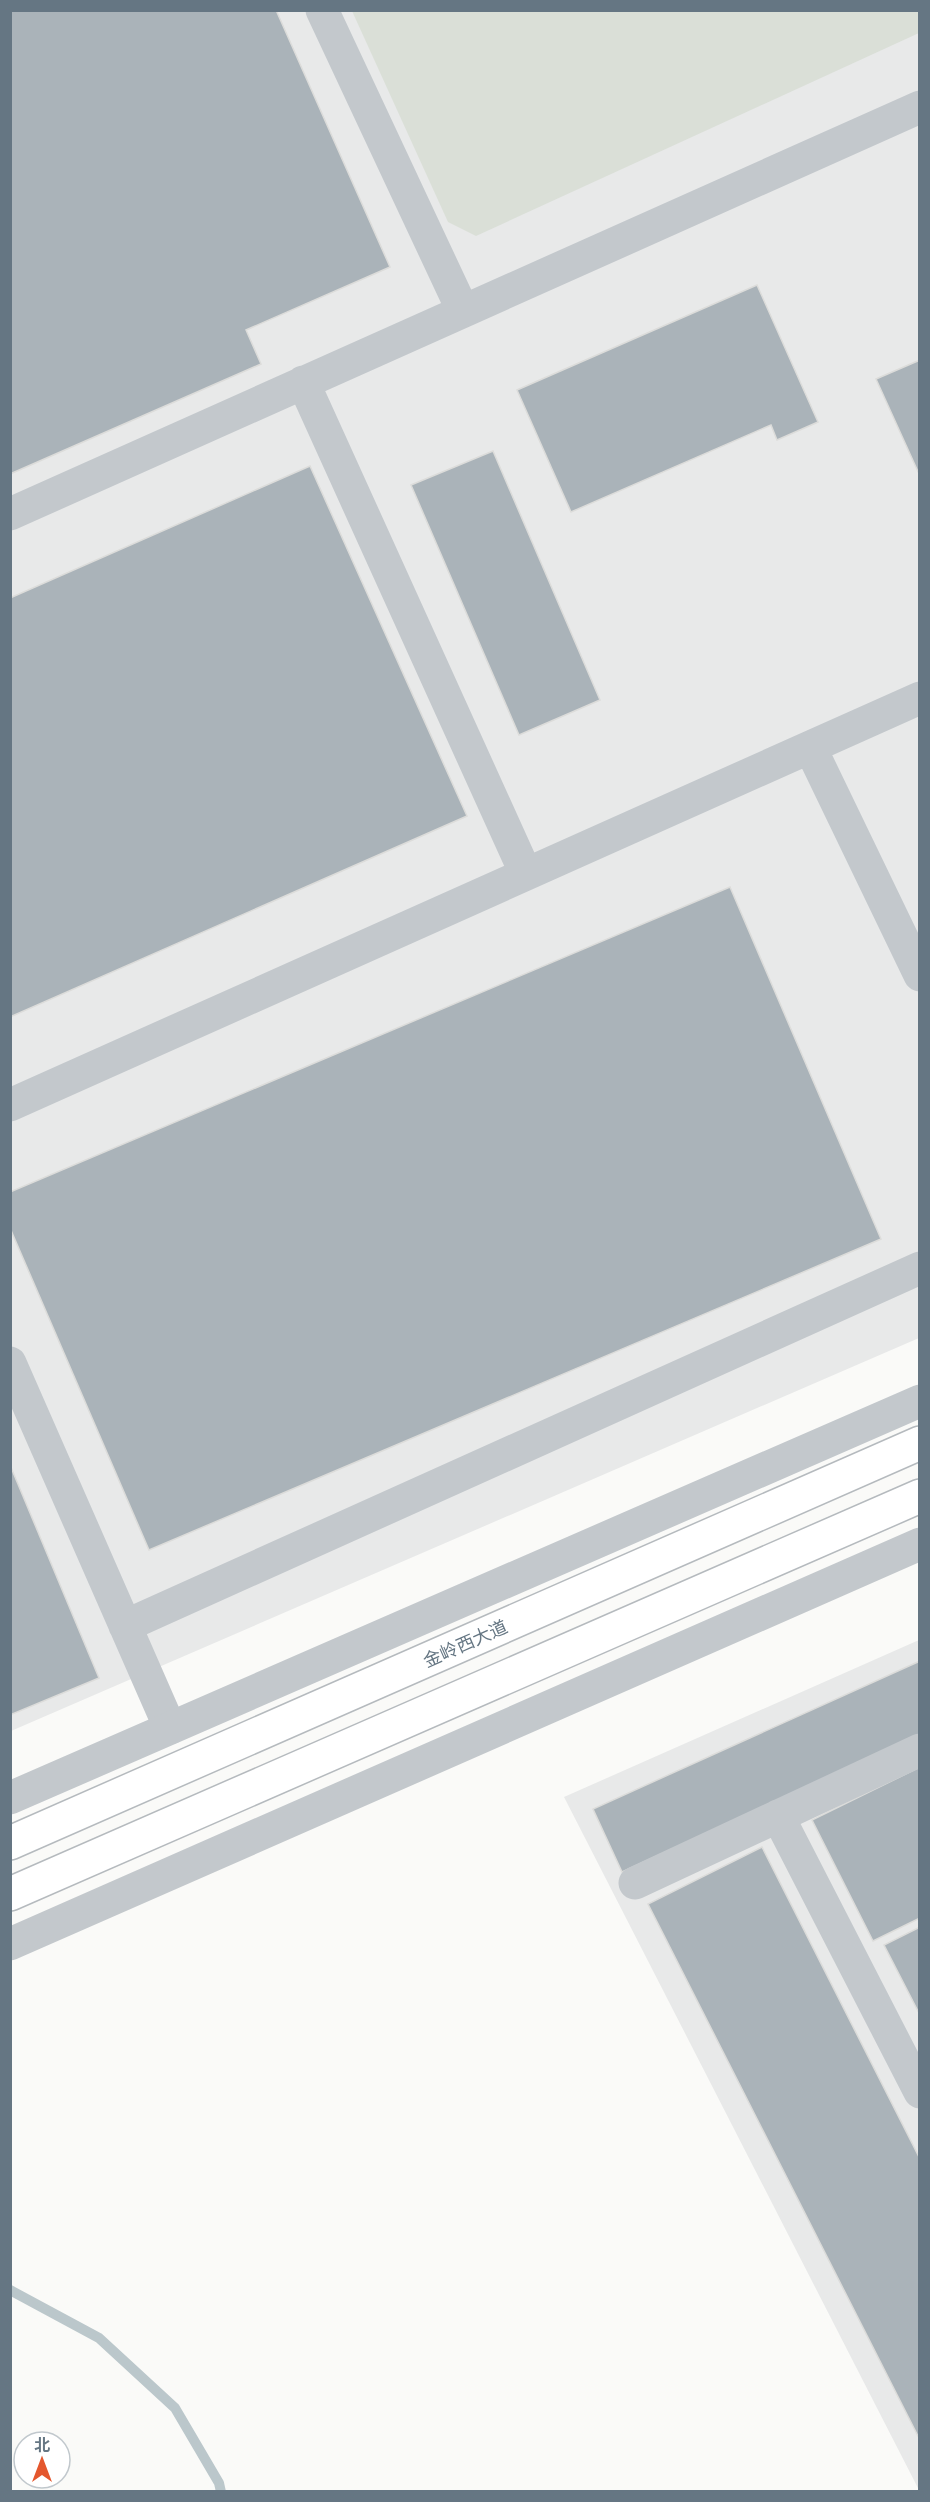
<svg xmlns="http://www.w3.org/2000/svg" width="930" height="2502" font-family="'Noto Sans','Noto Sans SC',sans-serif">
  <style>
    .built { fill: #e8e9e9 }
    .green { fill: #dadfd7 }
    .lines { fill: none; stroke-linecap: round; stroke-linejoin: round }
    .stream { stroke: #bbc7cb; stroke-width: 10 }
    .building { fill: #aab3b9; stroke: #dcdcda; stroke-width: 1.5 }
    .primary-casing { stroke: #b5babe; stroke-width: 36 }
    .minor { stroke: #c3c8cc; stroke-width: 33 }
    .tertiary { stroke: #c3c8cc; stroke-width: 33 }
    .primary { stroke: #fff; stroke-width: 33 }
    .labels { text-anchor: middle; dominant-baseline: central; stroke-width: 6; stroke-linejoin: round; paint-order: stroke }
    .street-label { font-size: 18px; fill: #657683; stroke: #fff }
  </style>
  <rect width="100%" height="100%" fill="#fafaf8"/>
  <path class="built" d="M11 11H919V1338L11 1731Z
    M919 1640V2490L564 1797Z"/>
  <path class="green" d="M919 10V33L476 236 448 222 352 11Z"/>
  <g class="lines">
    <path class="stream" d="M10 2290 99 2338 175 2408 219 2483 221 2492"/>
  </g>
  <path class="building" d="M10 10H276L390 267 246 330 261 364 10 474Z
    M757 285 818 422 777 440 771 425 571 512 517 390Z
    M920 360V476L876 379Z
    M493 451 600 700 519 735 411 485Z
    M310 466 467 816 10 1017V598Z
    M730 887 881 1239 149 1550 10 1228V1192Z
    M10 1465 99 1678 10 1715Z
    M920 1661V1736L622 1872 593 1809Z
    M920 1767V1918L873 1941 812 1820Z
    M762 1847 920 2159V2440L648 1904Z
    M920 1927V2015L884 1945Z"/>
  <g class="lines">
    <defs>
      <path id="primary" d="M10 1843 920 1443
        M10 1894 920 1496"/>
    </defs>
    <use href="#primary" class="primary-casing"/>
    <path class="minor" d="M322 10 463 311
      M303 382 526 874
      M10 514 920 107
      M810 747 920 975
      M10 1105 920 698
      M10 1363 170 1728
      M125 1626 920 1268
      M778 1816 920 2092
      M635 1883 920 1750"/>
    <path class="tertiary" d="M10 1798 920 1401
      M10 1944 920 1544"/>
    <use href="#primary" class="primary"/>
  </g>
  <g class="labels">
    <g class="street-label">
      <text transform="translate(465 1643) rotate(-24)">金岭西大道</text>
    </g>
  </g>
  <rect width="930" height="2502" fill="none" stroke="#657683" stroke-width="24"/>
  <g transform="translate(42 2460)"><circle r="28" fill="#ffffff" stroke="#c1c8cd" stroke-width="1.5"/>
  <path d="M0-4.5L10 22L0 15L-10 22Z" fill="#e4572e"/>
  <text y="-9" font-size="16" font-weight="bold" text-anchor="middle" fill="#657683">北</text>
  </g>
</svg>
